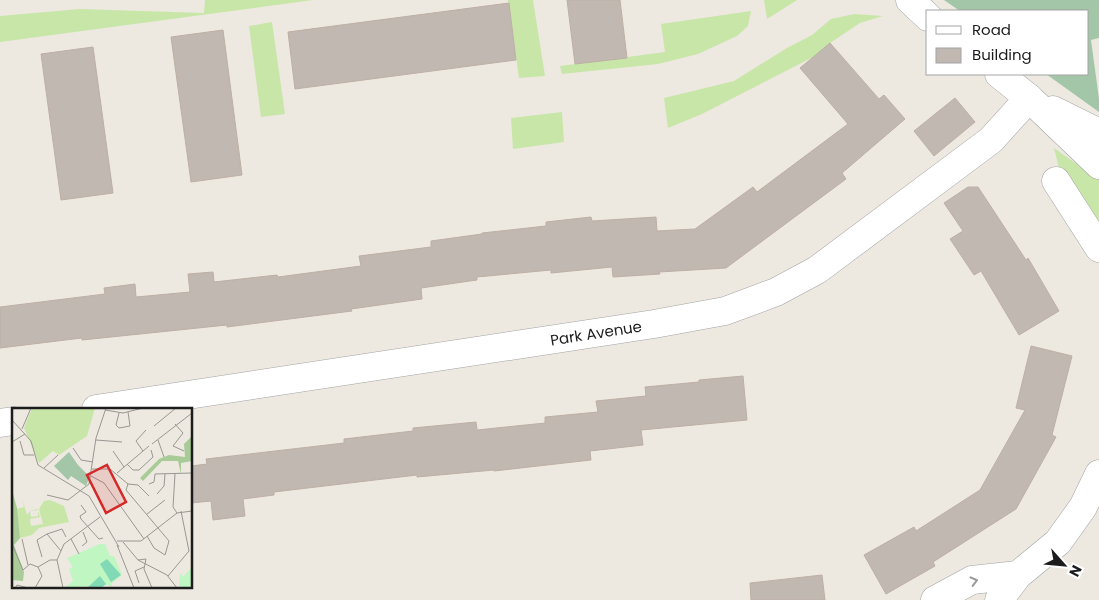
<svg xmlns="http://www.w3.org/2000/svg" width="1099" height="600" font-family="Poppins,sans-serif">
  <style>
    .grass { fill: #c8e6a8 }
    .cemetery { fill: #a3c5a8 }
    .building { fill: #c1b8b1; stroke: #beafa5 }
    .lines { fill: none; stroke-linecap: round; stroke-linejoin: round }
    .minor-casing { stroke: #a3a3a3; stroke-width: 29 }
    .tertiary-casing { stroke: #a3a3a3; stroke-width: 29 }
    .minor { stroke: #fff; stroke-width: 28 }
    .tertiary { stroke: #fff; stroke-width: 28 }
    .oneway { stroke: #999 }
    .labels { text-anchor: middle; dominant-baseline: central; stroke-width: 4; stroke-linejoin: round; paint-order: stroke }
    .street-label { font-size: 15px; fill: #1c1c1c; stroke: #fff }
    .inset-road { fill: none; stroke: #999792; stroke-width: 1 }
    .view { fill: #d62828; fill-opacity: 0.15; stroke: #d62828; stroke-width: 2.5 }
    .inset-edge { fill: none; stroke: #1c1c1c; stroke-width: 2.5 }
  </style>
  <rect width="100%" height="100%" fill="#ede9e1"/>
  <path class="grass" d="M205 0H313L0 42V16L80 9 204 13Z
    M508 0H533L545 76 519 78Z
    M764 0H797L767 19Z
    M751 11 748 26 737 36 698 54 658 64 562 74 560 66 665 52 661 24Z
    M854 14 883 16 860 23 830 43 815 56 702 114 668 128 664 98 734 81 787 48 812 35 831 19Z
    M272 22 285 114 261 117 249 26Z
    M562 112 564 142 513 149 511 118Z
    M1054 148 1099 180V229L1059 168Z"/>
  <path class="cemetery" d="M944 0H1099V38L1091 40 1099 99V112L1046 74H1088V11H960Z"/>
  <path class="building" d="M567 0H620L627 58 575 64Z
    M509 3 516 60 295 89 288 32Z
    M223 30 242 175 191 182 171 37Z
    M830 43 879 99 884 95 905 119 842 173 846 179 726 268 659 272 660 274 613 277 612 267 551 273V270L477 277V280L421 288 422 299 351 309 352 311 227 327V325L82 340V338L0 348V307L105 294 104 288 135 284 136 297 190 292 188 274 213 272 214 282 277 275 278 277 361 266 359 256 431 247V241L482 234V233L546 226V222L591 217 592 221 656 217 657 231 695 229 753 187 757 192 848 124 800 68Z
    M93 47 113 193 61 200 41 54Z
    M955 98 975 122 934 156 914 131Z
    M968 187H978L1026 260 1028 258 1059 311 1019 335 981 271 974 275 950 239 963 231 944 203Z
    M1031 346 1072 356 1052 435 1056 437 1016 509 933 562 935 566 886 594 864 555 914 527 916 531 980 490 1025 410 1016 408Z
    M743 376 747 420 641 430 643 445 590 451 591 460 494 471V470L417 477V475L274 492V495L243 499 245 516 213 520 211 501 191 503V466L207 464 206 459 344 443V439L413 431V428L476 422 477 430 545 423V417L598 412 596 401 646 396 645 387 699 382V380Z
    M822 575 825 600H751L750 583Z"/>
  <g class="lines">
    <defs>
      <path id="minor" d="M1056 181 1099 248
        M96 409 654 324 725 311 776 292 817 270 991 140 1029 98
        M0 423 14 421
        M935 600 972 580 1018 575
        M999 600 1018 575 1058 542 1083 507 1099 474"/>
      <path id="tertiary" d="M910 0 928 17
        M999 74 1029 98 1099 165
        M1053 110 1099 133"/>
    </defs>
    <use href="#minor" class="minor-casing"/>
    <use href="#tertiary" class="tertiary-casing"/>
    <use href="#minor" class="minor"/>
    <use href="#tertiary" class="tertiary"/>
  </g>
  <defs><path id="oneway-chevron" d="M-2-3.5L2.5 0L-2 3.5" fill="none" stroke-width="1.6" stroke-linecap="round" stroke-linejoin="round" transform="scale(1.25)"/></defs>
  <use class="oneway" href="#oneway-chevron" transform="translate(974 581) rotate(-14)"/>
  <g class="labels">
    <g class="street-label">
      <text transform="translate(596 333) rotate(-9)">Park Avenue</text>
    </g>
  </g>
  <g transform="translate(12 408)">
    <rect width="180" height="180" fill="#ede9e1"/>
    <path d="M20 0H83L75 28 47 47 41 43 27 55 12 20ZM10 90 15 107 18 103 25 101 26 102 18 103 19 109 26 108V103L28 109 18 111 19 118 31 116 27 101 32 93 38 92 52 98 57 114 27 120 20 127 8 130 4 101 12 99Z" fill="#c8e6a8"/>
    <path d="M180 28V53L169 55V66L166 53H150L131 73 128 70 147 51 157 47 173 49 172 36ZM0 82 5 100 8 130 2 137 12 164 11 173 0 172Z" fill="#a8cb98"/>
    <path d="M57 44 66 57 76 67 79 65 74 78 59 68 56 72 42 58Z" fill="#a3c5a8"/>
    <path d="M88 136H93L98 148H102L110 167 99 176 101 180 96 177 52 180 61 173 57 161 61 159 55 150ZM179 160 180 180H167L168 165 171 169Z" fill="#bff6c2"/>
    <path d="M95 151 109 167 99 174 88 156ZM88 168 94 176 89 180H75Z" fill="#82d9b6"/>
    <path class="inset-road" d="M93 2 111 5 131 0M107 5 104 17 107 20 118 18 116 4M0 12 19 33 26 57 77 88 107 139M163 16 171 25 161 38 172 43M142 18 164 0M10 21 19 0M84 32 110 34M146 32 152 49M8 33 12 47H22M0 34 13 26M140 36 180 5M61 40 69 52 81 54M101 43 112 59M131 43 124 33 134 22M115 56 121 62H127L141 49 139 42M32 60 46 47M80 61H98L116 76 114 82 157 133 153 147 142 140 135 128M105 65 137 38M163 66 161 99 165 105M79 68 92 75 132 131M116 76 126 77 137 88M137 76 142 74 143 66 180 65M145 86 152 78 153 66M35 87 56 92 77 76 84 30 94 0M69 97 74 104 68 108 69 111 87 131 91 130M135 106 153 92M35 126 50 121 54 129M10 131 16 157M59 131 67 146M105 133H129L165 105 180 103M111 134 126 152 155 167 165 180M0 136 11 162 18 156 26 159M105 137 122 180M70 138 75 134 71 124M30 149 25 132 35 126 49 143M45 152 52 136 88 109M45 152 51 180M126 152 134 151 132 161 140 180M26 159 38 152H45M156 168 177 143 169 103M127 175 123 163 132 159M3 180 5 177 16 180M23 180 30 168 26 159"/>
    <path class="view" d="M95 57 114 94 94 105 75 67Z"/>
    <rect width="180" height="180" class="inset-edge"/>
  </g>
  <rect x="926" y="10" width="162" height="65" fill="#ffffff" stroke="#a4a4a4"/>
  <rect x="936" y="26" width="25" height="8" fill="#ffffff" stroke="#a4a4a4"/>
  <text x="972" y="35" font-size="15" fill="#1c1c1c">Road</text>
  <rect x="936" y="48" width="25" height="15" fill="#c1b8b1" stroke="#a4a4a4"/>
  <text x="972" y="60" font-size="15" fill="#1c1c1c">Building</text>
  <g transform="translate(1064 565) rotate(117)" stroke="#ffffff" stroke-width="4" paint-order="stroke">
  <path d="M0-4L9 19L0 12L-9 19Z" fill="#1c1c1c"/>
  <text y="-8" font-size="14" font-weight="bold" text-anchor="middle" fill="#1c1c1c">N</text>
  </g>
</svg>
